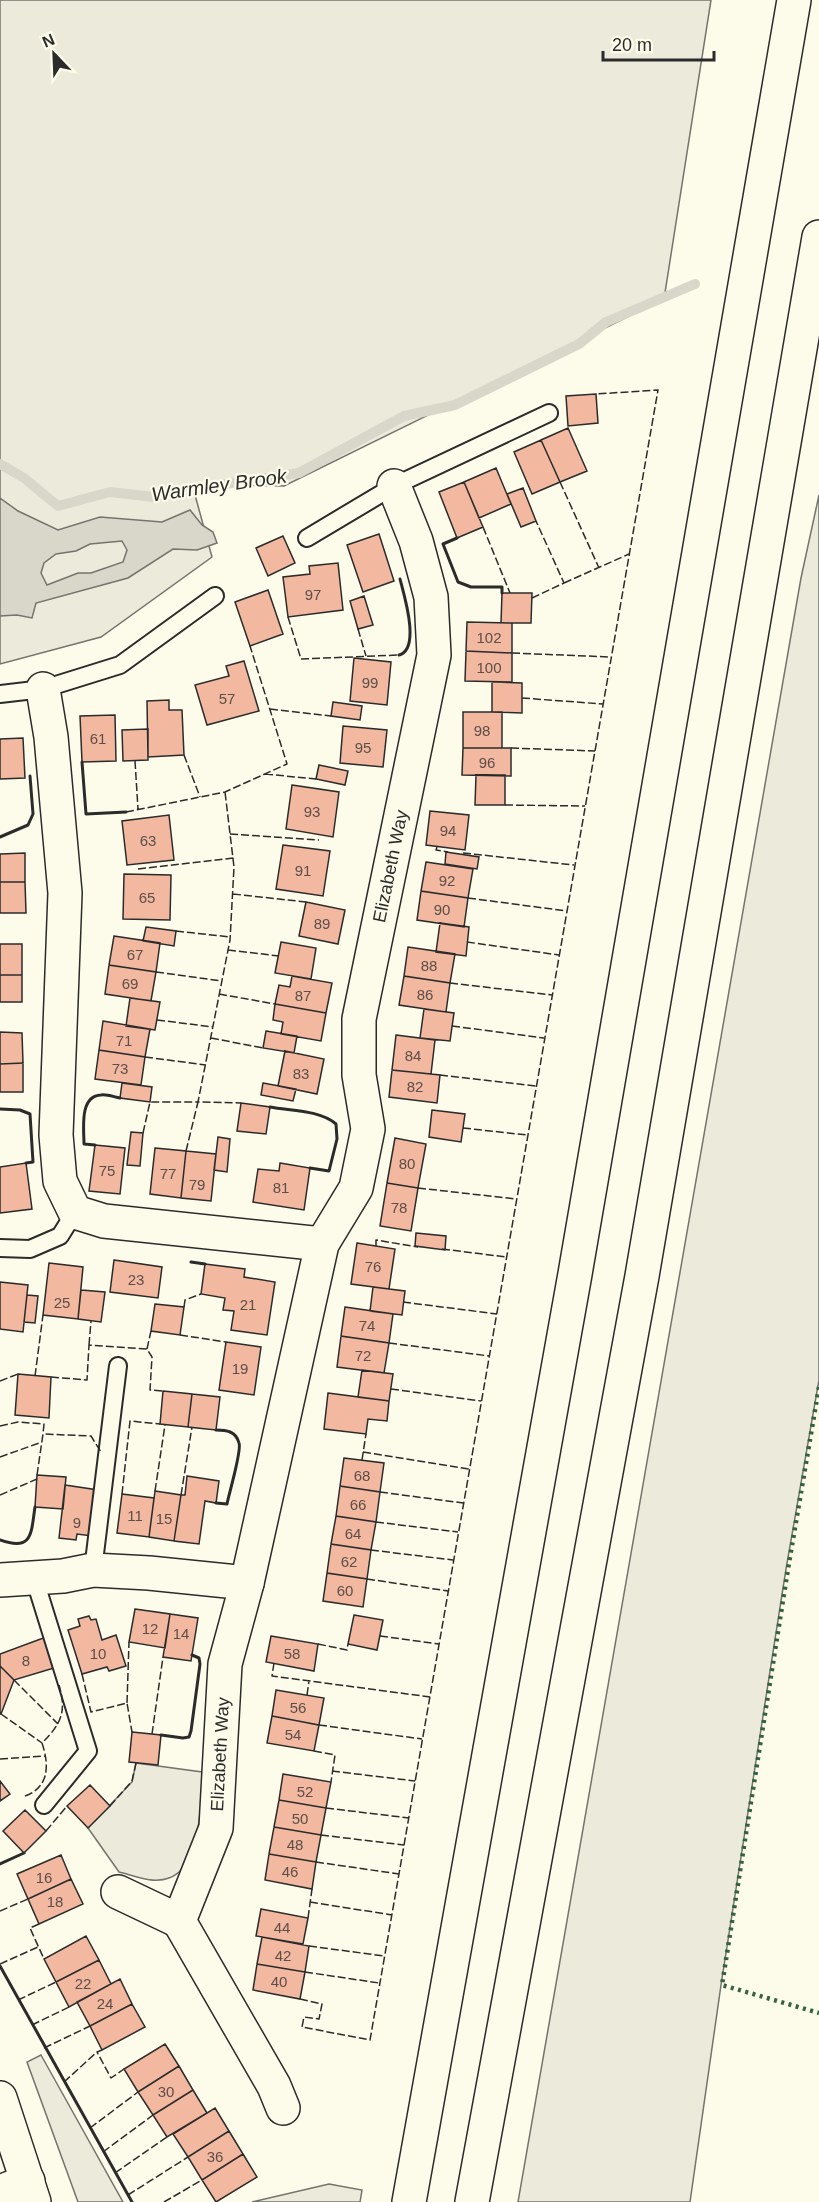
<svg xmlns="http://www.w3.org/2000/svg" width="819" height="2202" font-family="Arial,sans-serif">
  <style>
    .green { fill: #ecebdb; stroke: #74746e; stroke-width: 1.5 }
    .water { fill: #d8d7c9; stroke: #74746e; stroke-width: 1.5; fill-rule: evenodd }
    .lines { fill: none; stroke-linecap: round; stroke-linejoin: round }
    .stream { stroke: #d8d7c9; stroke-width: 10 }
    .building { fill: #f2b8a0; stroke: #2b2b2b; stroke-width: 1.5 }
    .service-casing { stroke: #2b2b2b; stroke-width: 20 }
    .minor-casing { stroke: #2b2b2b; stroke-width: 36 }
    .tertiary-casing { stroke: #2b2b2b; stroke-width: 36 }
    .trunk-casing { stroke: #2b2b2b; stroke-width: 36 }
    .service { stroke: #fdfbea; stroke-width: 16 }
    .minor { stroke: #fdfbea; stroke-width: 33 }
    .tertiary { stroke: #fdfbea; stroke-width: 33 }
    .trunk { stroke: #fdfbea; stroke-width: 33 }
    .hedge { stroke: #34623c; stroke-width: 4.5; stroke-dasharray: 3 4.5; stroke-linecap: butt }
    .fence { stroke: #2b2b2b; stroke-width: 1.5; stroke-dasharray: 8 3; stroke-linecap: butt }
    .wall { stroke: #2b2b2b; stroke-width: 3 }
    .labels { text-anchor: middle; dominant-baseline: central; stroke-width: 4.5; stroke-linejoin: round; paint-order: stroke }
    .number-label { font-size: 15px; fill: #5d4e48 }
    .street-label { font-size: 18px; fill: #2b2b2b; stroke: #fdfbea }
    .water-label { font-size: 20px; font-style: italic; fill: #2b2b2b; stroke: #fdfbea }
  </style>
  <rect width="100%" height="100%" fill="#fdfbea"/>
  <path class="green" d="M0 0H711L664 299 284 486 192 484 212 557 101 637 0 664Z
    M819 495V1380L786 1569 721 1985 690 2202H518L801 578Z
    M136 1763 202 1772C202 1800 201 1867 169 1878 153 1884 135 1876 119 1872L88 1828 132 1782Z
    M41 2055 123 2202H78L27 2062Z
    M329 2184 362 2190 360 2202H252Z"/>
  <path class="water" d="M0 498 18 511 58 530 100 517 162 522 190 510 202 525 213 532 217 543 197 550 173 549 128 578 36 603 32 618 17 615 0 616ZM122 541 127 550 123 562 91 573H78L47 585 41 573 44 563 56 554 76 551 90 544Z"/>
  <g class="lines">
    <path class="stream" d="M0 464 24 478 58 506 110 492 154 497 179 491 299 473 404 416 455 405 579 344 606 322 695 284"/>
  </g>
  <path class="building" d="M596 394 598 423 568 426 566 396Z
    M568 428 587 471 560 482 541 440Z
    M541 440 560 482 532 494 514 452Z
    M496 468 511 504 479 518 464 482Z
    M464 482 483 527 457 538 439 492Z
    M523 488 536 521 521 527 507 494Z
    M379 534 394 581 363 592 347 545Z
    M283 536 295 563 268 576 256 548Z
    M338 563 343 610 288 617 283 577 310 574 309 566Z
    M268 590 283 634 250 646 235 602Z
    M502 593H532L531 623H501Z
    M364 596 373 625 358 629 350 601Z
    M467 622 512 623V653L466 651Z
    M466 651 512 653V682L465 681Z
    M354 658 391 662 387 705 350 701Z
    M244 661 259 711 207 725 195 685 229 676 226 666Z
    M492 682 522 683V713L492 712Z
    M169 700V710H182L184 755 148 757 147 701Z
    M333 702 362 706 360 720 331 716Z
    M463 712H502V748H463Z
    M115 715 116 761 82 762 80 716Z
    M343 726 387 730 383 767 340 763Z
    M148 729V760L123 761 122 730Z
    M23 738 25 778 0 779V739Z
    M463 748H511V776L462 775Z
    M319 765 348 771 345 785 316 779Z
    M476 775H505V805H475Z
    M292 785 339 792 333 837 286 829Z
    M430 811 469 815 465 850 426 845Z
    M169 815 174 860 127 865 122 821Z
    M283 845 330 851 323 896 276 889Z
    M446 852 479 857 477 869 445 864Z
    M25 853V882H0V854Z
    M426 862 473 869 468 898 421 891Z
    M124 874 171 875 170 920 123 919Z
    M0 882H25L26 913H0Z
    M421 891 468 898 464 927 417 920Z
    M306 902 345 910 338 944 299 936Z
    M440 923 469 927 466 956 436 952Z
    M146 927 176 931 174 946 143 941Z
    M114 936 160 943 156 972 109 965Z
    M281 942 316 948 311 979 275 973Z
    M0 944H22V975H0Z
    M408 947 455 954 450 983 404 976Z
    M109 965 156 972 151 1001 105 994Z
    M0 975H22V1002H0Z
    M292 976 332 983 326 1013 275 1004 279 985 290 987Z
    M404 976 450 983 446 1012 399 1005Z
    M130 998 160 1002 155 1030 126 1026Z
    M275 1004 326 1013 321 1041 281 1034 283 1022 273 1020Z
    M424 1009 454 1013 450 1041 420 1038Z
    M103 1021 150 1029 145 1057 99 1050Z
    M266 1031 297 1036 294 1053 263 1048Z
    M0 1032 22 1033 23 1063 0 1064Z
    M396 1035 435 1040 431 1074 392 1070Z
    M99 1050 145 1057 141 1085 95 1079Z
    M285 1051 324 1059 317 1094 278 1086Z
    M23 1063V1092H0V1064Z
    M392 1070 440 1075 437 1103 389 1097Z
    M122 1083 152 1087 150 1102 120 1098Z
    M263 1083 296 1089 293 1101 261 1095Z
    M241 1103 270 1107 266 1134 237 1131Z
    M432 1110 465 1114 461 1142 429 1137Z
    M131 1132 143 1133 140 1166 127 1165Z
    M218 1137 230 1139 227 1172 214 1170Z
    M395 1138 426 1144 418 1188 387 1183Z
    M95 1145 125 1148 120 1194 89 1191Z
    M155 1148 186 1151 181 1198 150 1194Z
    M186 1151 216 1154 211 1201 181 1198Z
    M26 1163 32 1209 0 1213V1167Z
    M280 1163 310 1168 304 1210 253 1202 258 1169 279 1171Z
    M387 1183 418 1188 411 1231 380 1226Z
    M416 1233 446 1236 445 1250 415 1246Z
    M357 1243 395 1249 389 1289 351 1284Z
    M114 1260 162 1267 158 1298 110 1292Z
    M49 1263 83 1267 78 1319 43 1315Z
    M205 1264 245 1269 244 1277 275 1282 267 1335 231 1330 234 1311 223 1310 225 1298 201 1294Z
    M0 1282 28 1285 23 1332 0 1329Z
    M373 1287 405 1291 402 1315 370 1311Z
    M81 1290 105 1292 101 1322 78 1319Z
    M27 1295 38 1296 35 1323 24 1322Z
    M155 1304 184 1307 180 1335 151 1331Z
    M345 1307 393 1314 389 1343 341 1336Z
    M341 1336 389 1343 384 1373 337 1367Z
    M226 1342 261 1347 254 1395 219 1390Z
    M362 1370 393 1374 389 1401 358 1397Z
    M18 1374 51 1377 49 1418 15 1415Z
    M163 1391 192 1394 188 1427 160 1424Z
    M328 1393 389 1401 387 1421 368 1419 366 1434 324 1429Z
    M192 1394 220 1397 216 1430 188 1427Z
    M344 1458 384 1463 380 1492 340 1486Z
    M37 1475 66 1477 63 1509 35 1507Z
    M187 1476 219 1481 216 1503 205 1501 199 1544 174 1541 181 1495H185Z
    M65 1485 98 1490 92 1536 77 1534 76 1540 59 1538Z
    M340 1486 380 1492 376 1522 336 1516Z
    M155 1491 181 1495 174 1541 149 1537Z
    M122 1494 154 1498 149 1537 117 1533Z
    M336 1516 376 1522 371 1550 331 1544Z
    M331 1544 371 1550 367 1579 327 1573Z
    M327 1573 367 1579 363 1607 323 1601Z
    M135 1609 170 1614 165 1648 129 1642Z
    M170 1614 198 1618 191 1661 163 1657Z
    M354 1615 383 1620 377 1650 348 1644Z
    M89 1616 91 1620 96 1619 102 1640 116 1635 126 1666 109 1671 107 1667 82 1674 68 1630 80 1626 78 1619Z
    M271 1636 318 1644 314 1671 266 1662Z
    M46 1637 54 1668 14 1680 0 1666V1654Z
    M0 1666 14 1680 1 1714H0Z
    M276 1690 324 1698 319 1725 272 1716Z
    M272 1716 319 1725 314 1751 267 1743Z
    M132 1732 161 1735 158 1765 129 1762Z
    M283 1774 331 1782 326 1808 279 1800Z
    M0 1781 10 1794 0 1801Z
    M90 1785 110 1806 88 1828 67 1806Z
    M279 1800 326 1808 321 1835 274 1827Z
    M25 1810 46 1831 24 1853 3 1831Z
    M274 1827 321 1835 316 1862 269 1854Z
    M269 1854 316 1862 312 1889 265 1880Z
    M61 1855 71 1879 28 1899 17 1874Z
    M71 1879 83 1904 39 1924 28 1899Z
    M261 1909 308 1918 303 1944 256 1936Z
    M86 1936 99 1960 56 1982 44 1959Z
    M262 1937 309 1946 305 1972 257 1964Z
    M99 1960 111 1984 69 2007 56 1982Z
    M257 1964 305 1972 300 1999 253 1990Z
    M120 1979 132 2004 90 2026 77 2002Z
    M132 2004 145 2027 102 2050 90 2026Z
    M165 2044 179 2066 138 2092 124 2069Z
    M179 2066 193 2090 153 2115 138 2092Z
    M193 2090 207 2113 167 2137 153 2115Z
    M215 2108 229 2131 188 2157 173 2134Z
    M229 2131 243 2154 202 2180 188 2157Z
    M243 2154 257 2177 216 2202 202 2180Z"/>
  <g class="lines">
    <defs>
      <path id="service" d="M307 538 394 486 549 413
        M0 694 43 689 120 665 215 596
        M0 1248 30 1249 60 1236 75 1212
        M93 1570 118 1366
        M37 1587 88 1751 44 1805"/>
      <g id="minor">
        <path d="M43 689 51 737 65 893 56 1135 60 1181 75 1212 104 1221 322 1244"/>
        <path d="M0 1580 63 1576 93 1570 149 1573 247 1583"/>
        <path d="M118 1892 179 1921"/>
        <path id="s1" d="M283 2108 274 2086 179 1921 216 1828 225 1664 247 1583 322 1244 356 1188 368 1129 359 1075V1019L434 655 431 597 416 541 394 486"/>
        <path d="M0 2192 28 2181"/>
      </g>
      <path id="tertiary" d="M0 2098 34 2202"/>
      <path id="trunk" d="M409 2202 575 1274 794 0
        M472 2202 642 1276 819 237"/>
    </defs>
    <use href="#service" class="service-casing"/>
    <use href="#minor" class="minor-casing"/>
    <use href="#tertiary" class="tertiary-casing"/>
    <use href="#trunk" class="trunk-casing"/>
    <use href="#service" class="service"/>
    <use href="#minor" class="minor"/>
    <use href="#tertiary" class="tertiary"/>
    <use href="#trunk" class="trunk"/>
    <path class="hedge" d="M819 1387 788 1569 722 1985 819 2013"/>
    <path class="fence" d="M560 482 599 568
      M483 527 510 593
      M564 583 629 554
      M532 598 564 583 536 521
      M288 617 301 659 399 655
      M358 629 366 656
      M512 653 611 657
      M522 698 603 704
      M270 709 331 716
      M511 748 595 751
      M184 755 200 797
      M135 761 138 809
      M265 774 316 779
      M505 805 585 806
      M126 812 225 792 287 764 250 646
      M230 834 319 840
      M437 847 436 850 448 852
      M463 853 574 865
      M138 869 234 858
      M233 894 306 902
      M468 898 567 911
      M176 931 230 937
      M467 942 559 955
      M228 950 279 956
      M156 972 222 981
      M450 983 552 995
      M219 994 275 1004
      M157 1020 213 1027
      M452 1026 544 1038
      M211 1038 263 1048
      M145 1057 206 1065
      M440 1075 536 1086
      M463 1128 527 1135
      M143 1133 150 1102H198L230 940 234 867 225 792
      M186 1151 198 1102 241 1103
      M418 1188 516 1199
      M376 1246V1240L418 1247
      M442 1249 506 1257
      M403 1302 497 1314
      M184 1307 185 1300 201 1294
      M180 1335 226 1342
      M389 1343 489 1356
      M89 1345 91 1321
      M147 1349 151 1331
      M35 1376 43 1315
      M51 1377 87 1380 89 1345 147 1349 152 1357 150 1390 163 1391
      M0 1381 18 1374
      M391 1389 481 1401
      M0 1426 18 1422 44 1424 43 1434
      M363 1452 469 1469
      M0 1457 42 1442
      M362 1460 366 1434
      M37 1475 43 1434 91 1436 101 1452
      M155 1491 165 1425
      M380 1492 463 1503
      M122 1494 130 1421 160 1424
      M0 1495 37 1479
      M181 1495 192 1427
      M376 1522 458 1532
      M371 1550 453 1560
      M367 1579 448 1591
      M380 1636 439 1644
      M318 1644 347 1650 348 1644
      M274 1663 272 1676 430 1697
      M82 1674 91 1712 127 1703 132 1732
      M14 1680 58 1724
      M307 1695 309 1681
      M127 1703 129 1642
      M1 1714 42 1743
      M319 1725 422 1739
      M152 1734 163 1657
      M314 1751 335 1755 331 1782
      M0 1759 46 1756
      M332 1771 415 1781
      M25 1796C50 1787 49 1764 42 1743 61 1724 67 1712 59 1685
      M110 1806 132 1781 136 1763
      M326 1808 409 1818
      M46 1831 67 1806
      M321 1835 404 1845
      M316 1862 399 1874
      M310 1902 392 1915
      M0 1911 28 1899
      M308 1918 312 1889
      M39 1924 30 1928 44 1959
      M309 1946 384 1956
      M0 1964 38 1947
      M305 1972 379 1983
      M300 1999 322 2004 319 2019 304 2017 302 2027 370 2040 658 390 596 394
      M18 2000 56 1982
      M32 2025 69 2007
      M44 2048 90 2026
      M102 2050 97 2052 111 2078 124 2069
      M64 2082 97 2052
      M90 2128 138 2092
      M103 2152 153 2115
      M115 2173 167 2137
      M128 2195 188 2157
      M164 2202 202 2180"/>
    <path class="wall" d="M457 538 443 544 458 582 471 587H502V593
      M399 655C421 649 404 595 400 579
      M82 762 86 814 126 812
      M0 837 28 825 33 814 30 776
      M270 1107C291 1111 320 1110 336 1124L337 1139 329 1171 310 1168
      M0 1109 20 1110 30 1114 33 1162 26 1163
      M95 1145 84 1144C84 1129 79 1096 101 1095 107 1094 114 1097 120 1098
      M191 1262 205 1264
      M216 1503 227 1504C229 1493 242 1451 239 1443 236 1431 226 1430 216 1430
      M0 1540C33 1552 31 1533 35 1507
      M161 1735 183 1738 189 1737 191 1731 200 1664 199 1658 192 1655
      M0 1864 24 1853
      M0 1966 132 2202"/>
  </g>
  <g class="labels">
    <g class="number-label">
      <text x="313" y="594">97</text>
      <text x="489" y="637">102</text>
      <text x="489" y="667">100</text>
      <text x="370" y="682">99</text>
      <text x="227" y="698">57</text>
      <text x="482" y="730">98</text>
      <text x="98" y="738">61</text>
      <text x="363" y="747">95</text>
      <text x="487" y="762">96</text>
      <text x="312" y="811">93</text>
      <text x="448" y="830">94</text>
      <text x="148" y="840">63</text>
      <text x="303" y="870">91</text>
      <text x="447" y="880">92</text>
      <text x="147" y="897">65</text>
      <text x="442" y="909">90</text>
      <text x="322" y="923">89</text>
      <text x="135" y="954">67</text>
      <text x="429" y="965">88</text>
      <text x="130" y="983">69</text>
      <text x="425" y="994">86</text>
      <text x="303" y="995">87</text>
      <text x="124" y="1040">71</text>
      <text x="413" y="1055">84</text>
      <text x="120" y="1068">73</text>
      <text x="301" y="1073">83</text>
      <text x="415" y="1086">82</text>
      <text x="407" y="1163">80</text>
      <text x="107" y="1170">75</text>
      <text x="168" y="1173">77</text>
      <text x="197" y="1184">79</text>
      <text x="281" y="1187">81</text>
      <text x="399" y="1207">78</text>
      <text x="373" y="1266">76</text>
      <text x="136" y="1279">23</text>
      <text x="62" y="1302">25</text>
      <text x="248" y="1304">21</text>
      <text x="367" y="1325">74</text>
      <text x="363" y="1355">72</text>
      <text x="240" y="1368">19</text>
      <text x="362" y="1475">68</text>
      <text x="358" y="1504">66</text>
      <text x="135" y="1515">11</text>
      <text x="164" y="1518">15</text>
      <text x="77" y="1522">9</text>
      <text x="353" y="1533">64</text>
      <text x="349" y="1561">62</text>
      <text x="345" y="1590">60</text>
      <text x="150" y="1628">12</text>
      <text x="181" y="1633">14</text>
      <text x="98" y="1653">10</text>
      <text x="292" y="1653">58</text>
      <text x="26" y="1660">8</text>
      <text x="298" y="1707">56</text>
      <text x="293" y="1734">54</text>
      <text x="305" y="1791">52</text>
      <text x="300" y="1818">50</text>
      <text x="295" y="1844">48</text>
      <text x="290" y="1871">46</text>
      <text x="44" y="1877">16</text>
      <text x="55" y="1901">18</text>
      <text x="282" y="1927">44</text>
      <text x="283" y="1955">42</text>
      <text x="279" y="1981">40</text>
      <text x="83" y="1983">22</text>
      <text x="105" y="2003">24</text>
      <text x="166" y="2091">30</text>
      <text x="215" y="2156">36</text>
    </g>
    <g class="street-label">
      <text stroke="none"><textPath href="#s1" startOffset="1302">Elizabeth Way</textPath></text>
      <text stroke="none"><textPath href="#s1" startOffset="388">Elizabeth Way</textPath></text>
    </g>
    <g class="water-label">
      <text transform="translate(219 485) rotate(-8)">Warmley Brook</text>
    </g>
  </g>
  <g transform="translate(54 54) rotate(337)" stroke="#fdfbea" stroke-width="4.5" paint-order="stroke">
  <path d="M0-4.5L10 22L0 15L-10 22Z" fill="#2b2b2b"/>
  <text y="-9" font-size="16" font-weight="bold" text-anchor="middle" fill="#2b2b2b">N</text>
  </g>
  <path d="M603 51v9h111v-9" fill="none" stroke="#2b2b2b" stroke-width="3"/>
  <text x="612" y="51" font-size="18" fill="#2b2b2b" stroke="#fdfbea" stroke-width="4.5" paint-order="stroke">20 m</text>
</svg>
